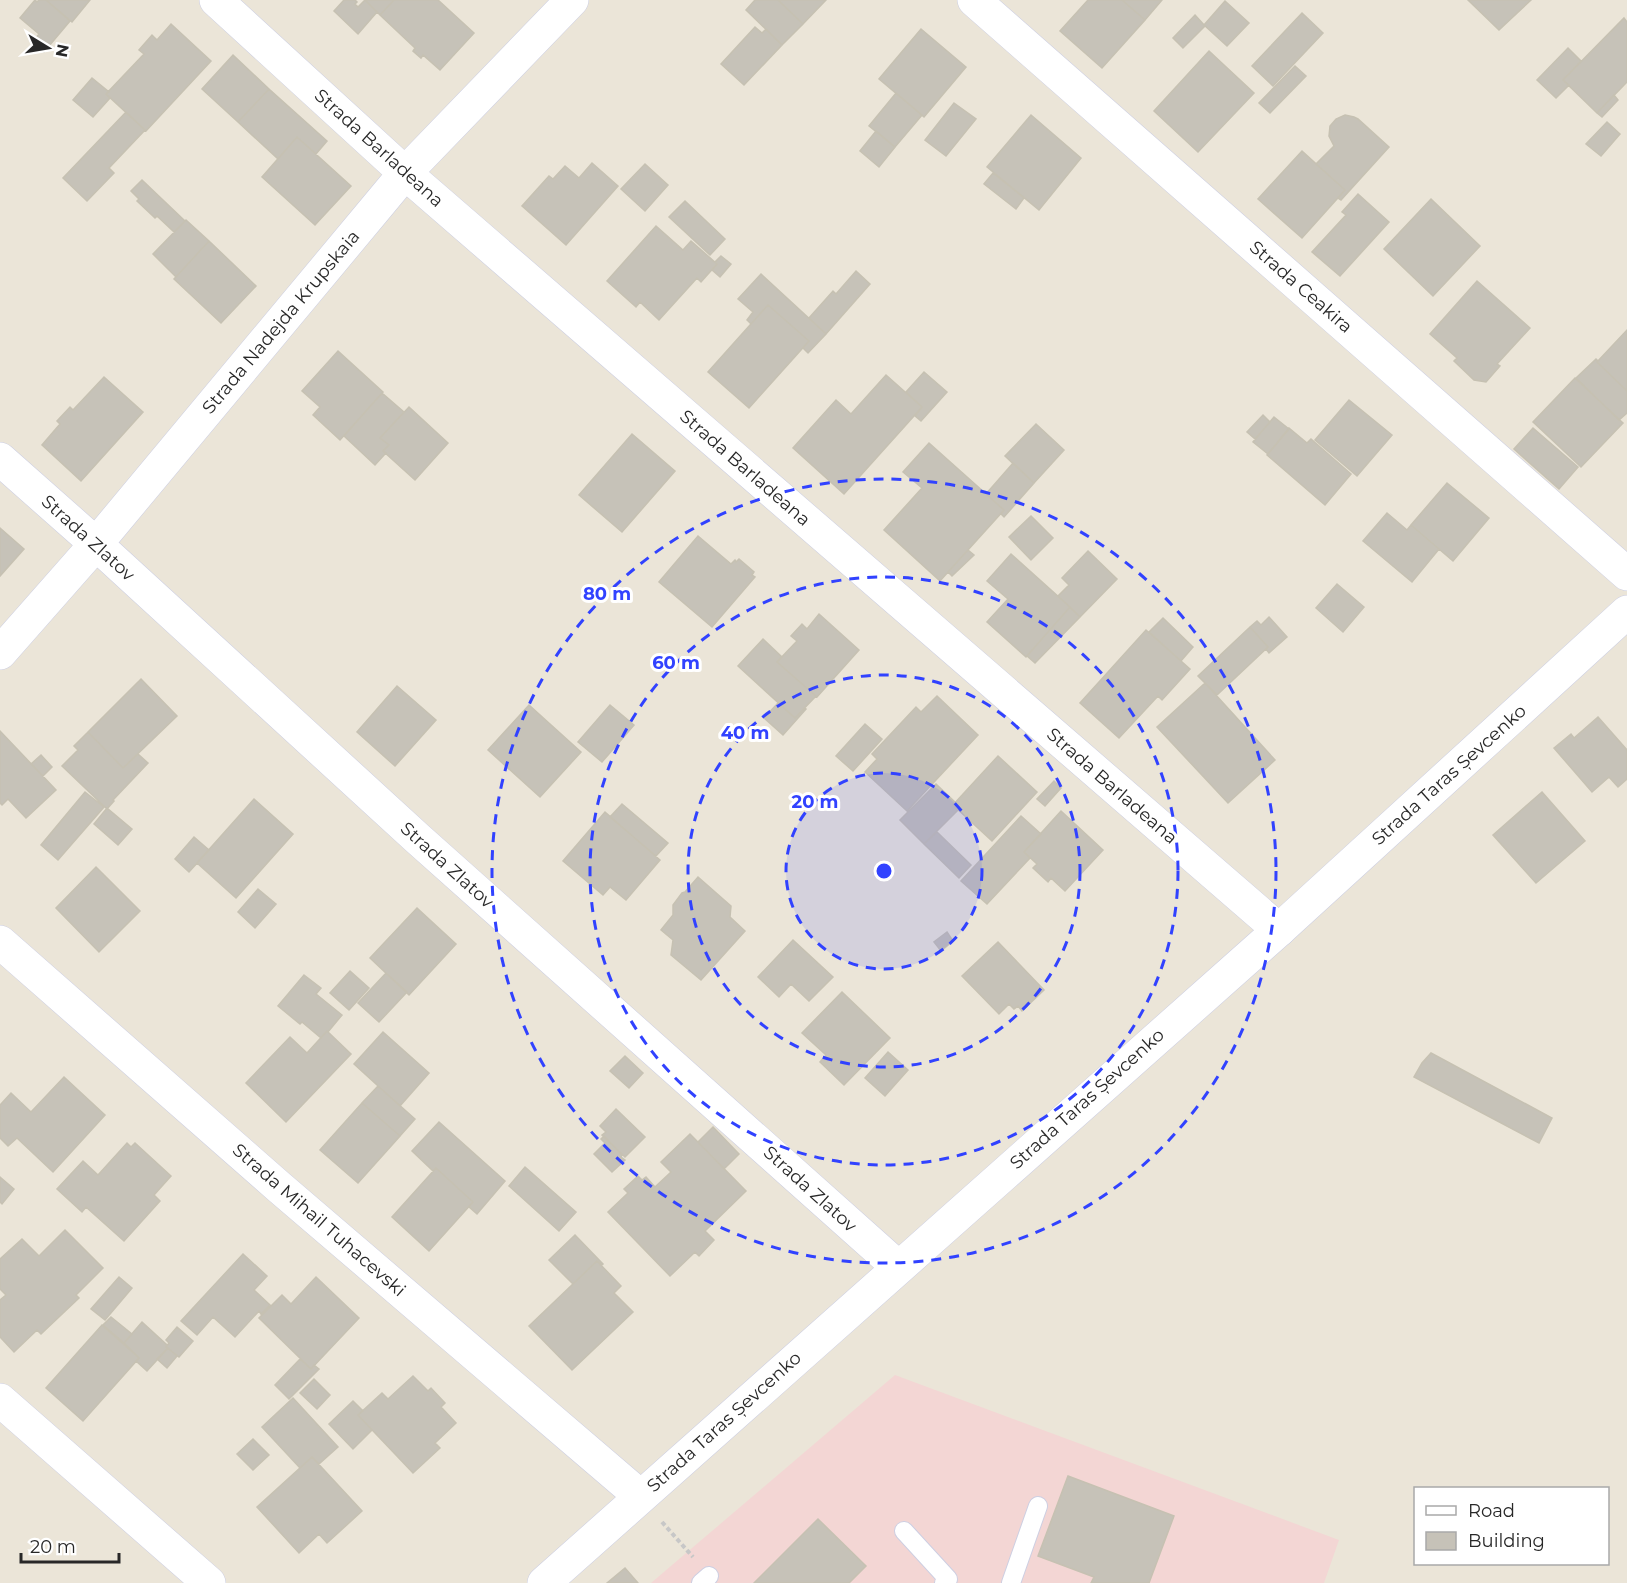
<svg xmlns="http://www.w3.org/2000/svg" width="1627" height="1583" font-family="Montserrat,sans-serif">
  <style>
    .medical { fill: #f3d6d4 }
    .building { fill: #c6c2b8; stroke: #c6c1b2; stroke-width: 1.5 }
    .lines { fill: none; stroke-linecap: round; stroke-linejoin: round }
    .service-casing { stroke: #cdcfe2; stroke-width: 20 }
    .minor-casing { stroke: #cdcfe2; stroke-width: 34 }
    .secondary-casing { stroke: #cdcfe2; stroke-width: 34 }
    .path { stroke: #c7c7c7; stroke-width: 4; stroke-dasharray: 4.5 3; stroke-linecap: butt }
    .service { stroke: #fff; stroke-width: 18 }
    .minor { stroke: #fff; stroke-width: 33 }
    .secondary { stroke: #fff; stroke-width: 33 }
    .ring { fill: none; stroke: #3142ff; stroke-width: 3; stroke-dasharray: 10 8 }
    .labels { text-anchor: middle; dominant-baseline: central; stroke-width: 6; stroke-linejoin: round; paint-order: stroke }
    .street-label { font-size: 18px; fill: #282828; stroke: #fff }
    .centre { fill: #3142ff; stroke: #fff; stroke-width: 3 }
    .ring-label { font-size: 18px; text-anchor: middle; font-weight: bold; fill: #3142ff; stroke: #fff; stroke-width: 6; stroke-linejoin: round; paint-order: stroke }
  </style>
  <rect width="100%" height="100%" fill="#ebe5d8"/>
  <path class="medical" d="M895 1375 1339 1540 1324 1583H651Z"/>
  <path class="building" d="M35 0 37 2 39 0H46L70 21 44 52 33 42 39 34 20 18Z
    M46 0H90L72 22Z
    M344 0H355L357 2 355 4 358 7 365 0 377 12 358 34 334 11Z
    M365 0H394L380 15Z
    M394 0H438L474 33 440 70 423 55 421 58 413 51 415 48 380 15Z
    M755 0H778L803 24 782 45 746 10Z
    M778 0H826L803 24Z
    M1088 0H1122L1145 20 1102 68 1060 31Z
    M1122 0H1162L1145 20Z
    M1468 0H1531L1499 30Z
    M1225 1 1249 23 1227 46 1204 25Z
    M1302 13 1323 33 1273 86 1252 66Z
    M1195 15 1205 26 1183 48 1173 38Z
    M1624 18 1627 22V82L1597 113 1563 80Z
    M171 24 211 61 146 131 106 94 144 54 139 50 152 35 157 40Z
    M755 27 762 33 766 29 782 45 744 85 721 64Z
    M921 29 966 67 924 117 879 79Z
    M1568 48 1581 61 1563 80 1569 85 1556 98 1537 80Z
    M1209 51 1254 93 1198 152 1154 111Z
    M233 55 269 89 238 122 202 89Z
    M1295 66 1306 76 1270 113 1259 103Z
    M92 78 109 92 106 94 110 98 93 117 73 100Z
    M269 89 327 141 316 154 297 137 278 159 238 122Z
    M896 93 922 115 895 147 869 126Z
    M1614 95 1618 100 1602 117 1597 113Z
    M954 103 976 119 946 156 925 140Z
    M126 112 145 130 109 168 114 173 87 201 63 178Z
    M1031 115 1081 158 1039 210 987 167Z
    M1345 115 1354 117 1358 119 1389 147 1341 200 1338 198 1345 190 1316 164 1334 146 1329 136 1330 126 1336 119Z
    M1607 122 1620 134 1601 156 1586 144Z
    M876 131 895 147 879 167 860 151Z
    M297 137 351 186 315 225 262 177Z
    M1302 151 1345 190 1302 238 1258 199Z
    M592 163 618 186 566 245 522 206 549 176 553 179 565 166 579 178Z
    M645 164 668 185 645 211 621 189Z
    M993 173 1024 198 1016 209 984 184Z
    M142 180 185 221 174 232 157 216 155 218 137 201 139 199 131 191Z
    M1358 194 1389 222 1340 276 1312 252 1346 215 1342 212Z
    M1431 199 1480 246 1433 296 1384 249Z
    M685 201 725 239 710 255 669 217Z
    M186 220 209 241 176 277 153 254Z
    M656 226 683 250 691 241 717 264 701 282 697 278 659 320 640 302 636 307 607 281Z
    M209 241 256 286 221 323 174 279Z
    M721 256 731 264 720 277 712 270 717 264 715 262Z
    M856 271 870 284 826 334 809 318 833 291 836 294Z
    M761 274 826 334 808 353 803 348 809 341 768 305 751 324 747 320 753 312 738 299Z
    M1477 281 1530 328 1497 364 1500 366 1486 382 1474 380 1454 361 1457 358 1430 334Z
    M768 305 809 341 749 408 708 372Z
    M1627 330V391L1597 362Z
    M338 351 383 392 340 440 313 415 320 407 302 391Z
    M1596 359 1598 361 1597 362 1627 391V413L1619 420 1576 378Z
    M924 372 947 392 921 421 915 416 922 407 906 392Z
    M886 375 922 407 844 494 793 448 836 400 851 414Z
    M104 377 143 412 81 481 42 445 60 424 57 421 70 407 73 410Z
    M1575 378 1623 423 1581 467 1533 422Z
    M382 393 404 412 380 438 389 445 383 451 386 453 375 465 344 436Z
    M1349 400 1392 435 1357 476 1315 440Z
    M409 407 448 443 415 480 383 451 389 445 380 438Z
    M1263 415 1270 422 1255 439 1247 432Z
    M1274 417 1289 429 1268 454 1253 442Z
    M1036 424 1064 450 1034 483 1005 456Z
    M1289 428 1307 443 1311 439 1351 474 1325 505 1267 455Z
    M1533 428 1578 467 1559 489 1514 449Z
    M632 434 675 471 622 532 579 495Z
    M929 443 1004 510 940 581 884 530 922 488 903 472Z
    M1013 463 1034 483 1004 517 1001 514 1004 510 986 494Z
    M1447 483 1489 518 1453 561 1411 525Z
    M1387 513 1407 530 1411 525 1439 549 1412 582 1363 541Z
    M1031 516 1053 538 1031 560 1009 537Z
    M0 528 24 549 0 576Z
    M698 536 731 564 735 560 736 562 739 559 754 572 752 575 755 577 712 627 659 582Z
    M968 550 974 555 952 576 948 572Z
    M1088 551 1117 579 1080 617 1058 596 1069 585 1062 578Z
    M1011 554 1070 607 1026 657 987 622 1008 599 987 581Z
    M1337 584 1364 607 1343 632 1316 608Z
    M1070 607 1080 617 1035 663 1027 656Z
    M819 614 859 650 817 697 777 662 797 641 791 636 802 624 807 629Z
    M1269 617 1287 637 1269 653 1266 649 1268 647 1250 627 1257 621 1261 625Z
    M1163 618 1193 647 1181 661 1149 632Z
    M1250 627 1268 647 1217 695 1198 676Z
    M1146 630 1190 669 1162 700 1158 696 1119 738 1080 703Z
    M763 639 782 657 777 662 816 696 795 718 738 666Z
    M141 679 177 716 123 768 88 732Z
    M1205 683 1275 760 1228 803 1157 727Z
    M397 686 436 720 395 766 357 732Z
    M937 696 978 735 907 811 865 772 877 759 872 754 916 707 921 712Z
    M778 703 795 718 805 708 806 709 783 735 764 718Z
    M529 705 581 752 540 797 488 750Z
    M610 705 634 725 602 762 578 742Z
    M1598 717 1627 750V779L1618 787 1609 777 1592 792 1554 748 1571 734 1574 738Z
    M865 724 882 739 853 771 836 756Z
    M0 731 56 790 26 818 8 799 2 805 0 803Z
    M88 732 123 768 138 754 148 763 113 800 114 801 107 809 62 766 78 750 74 746Z
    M41 755 52 767 43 776 31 764Z
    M998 756 1037 792 992 841 953 805Z
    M1054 781 1061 788 1045 806 1037 799Z
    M936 784 955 802 953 805 958 810 924 844 900 820Z
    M85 792 104 807 58 860 41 845Z
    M1542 792 1585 841 1536 883 1493 835Z
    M254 799 293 834 236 898 197 863Z
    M622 804 668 843 656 856 610 817Z
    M107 808 132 829 118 845 94 824Z
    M1061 811 1103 850 1065 891 1051 878 1048 882 1033 868 1037 864 1024 852Z
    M605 812 660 860 626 900 610 887 603 895 563 861Z
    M1021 816 1041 834 1024 852 1030 858 987 904 961 881Z
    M937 832 971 865 959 878 924 844Z
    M194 837 209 850 189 872 175 859Z
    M96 867 140 911 99 952 56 908Z
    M698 877 731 906 730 917 745 931 701 980 671 955 673 940 661 930 673 915V905L682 893 685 892Z
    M258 889 276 904 255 928 238 912Z
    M417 908 456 944 409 995 370 958Z
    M947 932 953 941 941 951 934 942Z
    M793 940 833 977 809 1001 791 984 779 997 758 977Z
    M998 942 1044 990 1022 1011 1018 1006 1014 1009 1009 1004 999 1014 962 976Z
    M350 971 369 988 349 1010 330 993Z
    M386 973 407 992 379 1022 358 1003Z
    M304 975 321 988 316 994 342 1015 328 1032 327 1031 321 1038 302 1022 300 1024 278 1006Z
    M842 992 890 1038 844 1085 820 1062 826 1055 802 1033Z
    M327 1031 351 1054 286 1122 246 1083 290 1037 307 1053Z
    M383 1032 429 1073 400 1106 354 1064Z
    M888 1052 908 1070 885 1096 865 1078Z
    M1431 1053 1552 1118 1539 1143 1414 1077 1422 1063Z
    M625 1056 643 1073 629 1088 610 1071Z
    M64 1077 105 1115 53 1172 17 1138 8 1146 0 1138V1105L11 1093 31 1112Z
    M378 1086 415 1119 400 1136 362 1103Z
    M362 1103 400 1136 358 1183 320 1150Z
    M616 1109 645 1137 625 1157 602 1135 606 1132 600 1126Z
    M439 1122 505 1181 477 1214 469 1207 473 1202 436 1168 433 1171 412 1151Z
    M713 1127 739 1154 724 1169 698 1142Z
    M690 1134 746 1191 705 1231 714 1240 699 1256 695 1252 670 1276 608 1212 628 1193 624 1189 638 1176 642 1180 646 1177 655 1187 671 1172 661 1162Z
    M604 1136 622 1155 621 1157 625 1160 612 1172 594 1154 605 1143 601 1139Z
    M127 1143 131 1147 135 1143 171 1176 154 1195 160 1201 124 1241 86 1207 82 1212 57 1189 83 1161 98 1175Z
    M525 1167 576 1212 559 1231 509 1186Z
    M436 1168 473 1202 429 1251 392 1217Z
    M0 1177 14 1189 2 1204 0 1202Z
    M65 1230 103 1268 76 1295 79 1298 41 1334 37 1330 14 1352 0 1337V1300L6 1295 0 1289V1259L22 1239 39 1256Z
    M575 1235 603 1264 602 1265 597 1261 573 1284 549 1260Z
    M243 1254 267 1276 254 1290 270 1305 261 1314 259 1311 235 1337 213 1317 197 1335 181 1321Z
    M597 1261 621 1286 614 1293 633 1312 572 1370 529 1326Z
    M119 1277 132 1288 105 1320 91 1309Z
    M316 1277 359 1318 311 1369 259 1318 282 1295 291 1304Z
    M111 1317 132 1334 124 1343 103 1325Z
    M142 1322 167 1345 166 1347 168 1348 147 1371 136 1361 139 1358 124 1343Z
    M102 1325 139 1358 83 1421 46 1388Z
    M177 1327 193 1341 179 1357 166 1347 169 1343 166 1340Z
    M168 1348 177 1356 167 1368 157 1359Z
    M300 1359 311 1369 314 1365 319 1369 289 1399 275 1385Z
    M413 1376 428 1391 431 1388 445 1403 441 1407 456 1423 435 1443 440 1448 413 1473 358 1415 382 1393 388 1399Z
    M314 1379 330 1395 317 1409 300 1393Z
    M293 1398 338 1447 319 1464 312 1457 300 1468 262 1427Z
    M353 1401 363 1411 358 1415 372 1430 353 1449 329 1424Z
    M253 1439 269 1455 253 1470 237 1454Z
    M312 1457 362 1511 327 1543 319 1534 299 1553 257 1507Z
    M1068 1476 1174 1516 1149 1583H1091L1094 1577 1038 1556Z
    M818 1519 866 1566 849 1583H754Z
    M625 1568 638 1583H607Z"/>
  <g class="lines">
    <defs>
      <path id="service" d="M904 1531 948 1579 944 1583
        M701 1583 709 1576
        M1011 1583 1038 1506"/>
      <path id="minor" d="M216 0 405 173 1279 930
        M974 0 1627 574
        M0 459 96 544 417 838 898 1267
        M0 653 96 544 405 173 572 0
        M0 942 279 1187 640 1496
        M0 1400 209 1583"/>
      <path id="secondary" d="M544 1583 1279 930 1627 612"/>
    </defs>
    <use href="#service" class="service-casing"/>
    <use href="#minor" class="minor-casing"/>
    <use href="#secondary" class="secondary-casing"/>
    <path class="path" d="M662 1522 693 1557"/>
    <use href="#service" class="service"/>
    <use href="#minor" class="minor"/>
    <use href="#secondary" class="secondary"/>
  </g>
  <circle cx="884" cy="871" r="98" fill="#3142ff" fill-opacity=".12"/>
  <g class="ring">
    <circle cx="884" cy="871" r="98"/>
    <circle cx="884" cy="871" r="196"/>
    <circle cx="884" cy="871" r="294"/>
    <circle cx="884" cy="871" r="392"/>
  </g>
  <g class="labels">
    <g class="street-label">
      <text transform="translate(379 148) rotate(42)">Strada Barladeana</text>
      <text transform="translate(1301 287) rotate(41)">Strada Ceakira</text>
      <text transform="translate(281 322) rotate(-50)">Strada Nadejda Krupskaia</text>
      <text transform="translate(745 468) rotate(41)">Strada Barladeana</text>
      <text transform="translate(88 538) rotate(42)">Strada Zlatov</text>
      <text transform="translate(1449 775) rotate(-42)">Strada Taras Șevcenko</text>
      <text transform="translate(1112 786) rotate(41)">Strada Barladeana</text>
      <text transform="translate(447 865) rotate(42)">Strada Zlatov</text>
      <text transform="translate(1087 1099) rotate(-42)">Strada Taras Șevcenko</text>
      <text transform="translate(810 1189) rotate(42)">Strada Zlatov</text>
      <text transform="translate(319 1220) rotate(41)">Strada Mihail Tuhacevski</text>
      <text transform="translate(724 1422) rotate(-42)">Strada Taras Șevcenko</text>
    </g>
  </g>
  <circle cx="884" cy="871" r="9" class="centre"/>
  <g class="ring-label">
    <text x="607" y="600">80 m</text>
    <text x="676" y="669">60 m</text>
    <text x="745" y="739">40 m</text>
    <text x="815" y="808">20 m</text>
  </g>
  <rect x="1414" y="1487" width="195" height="78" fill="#ffffff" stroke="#a9a9a9" stroke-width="1.5"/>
  <rect x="1426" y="1506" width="30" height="9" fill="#ffffff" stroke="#a9a9a9" stroke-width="1.5"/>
  <text x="1468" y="1517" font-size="18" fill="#282828">Road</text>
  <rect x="1426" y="1532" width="30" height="18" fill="#c6c2b8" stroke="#a9a9a9" stroke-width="1.5"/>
  <text x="1468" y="1547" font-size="18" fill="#282828">Building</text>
  <g transform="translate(48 48) rotate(101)" stroke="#ffffff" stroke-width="4.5" paint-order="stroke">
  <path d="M0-4.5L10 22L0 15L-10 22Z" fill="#282828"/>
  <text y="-9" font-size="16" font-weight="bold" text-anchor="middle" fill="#282828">N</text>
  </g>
  <path d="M21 1553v9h98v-9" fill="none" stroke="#282828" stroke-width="3"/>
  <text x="30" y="1553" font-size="18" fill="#282828" stroke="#ffffff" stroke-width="4.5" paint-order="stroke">20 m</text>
</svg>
